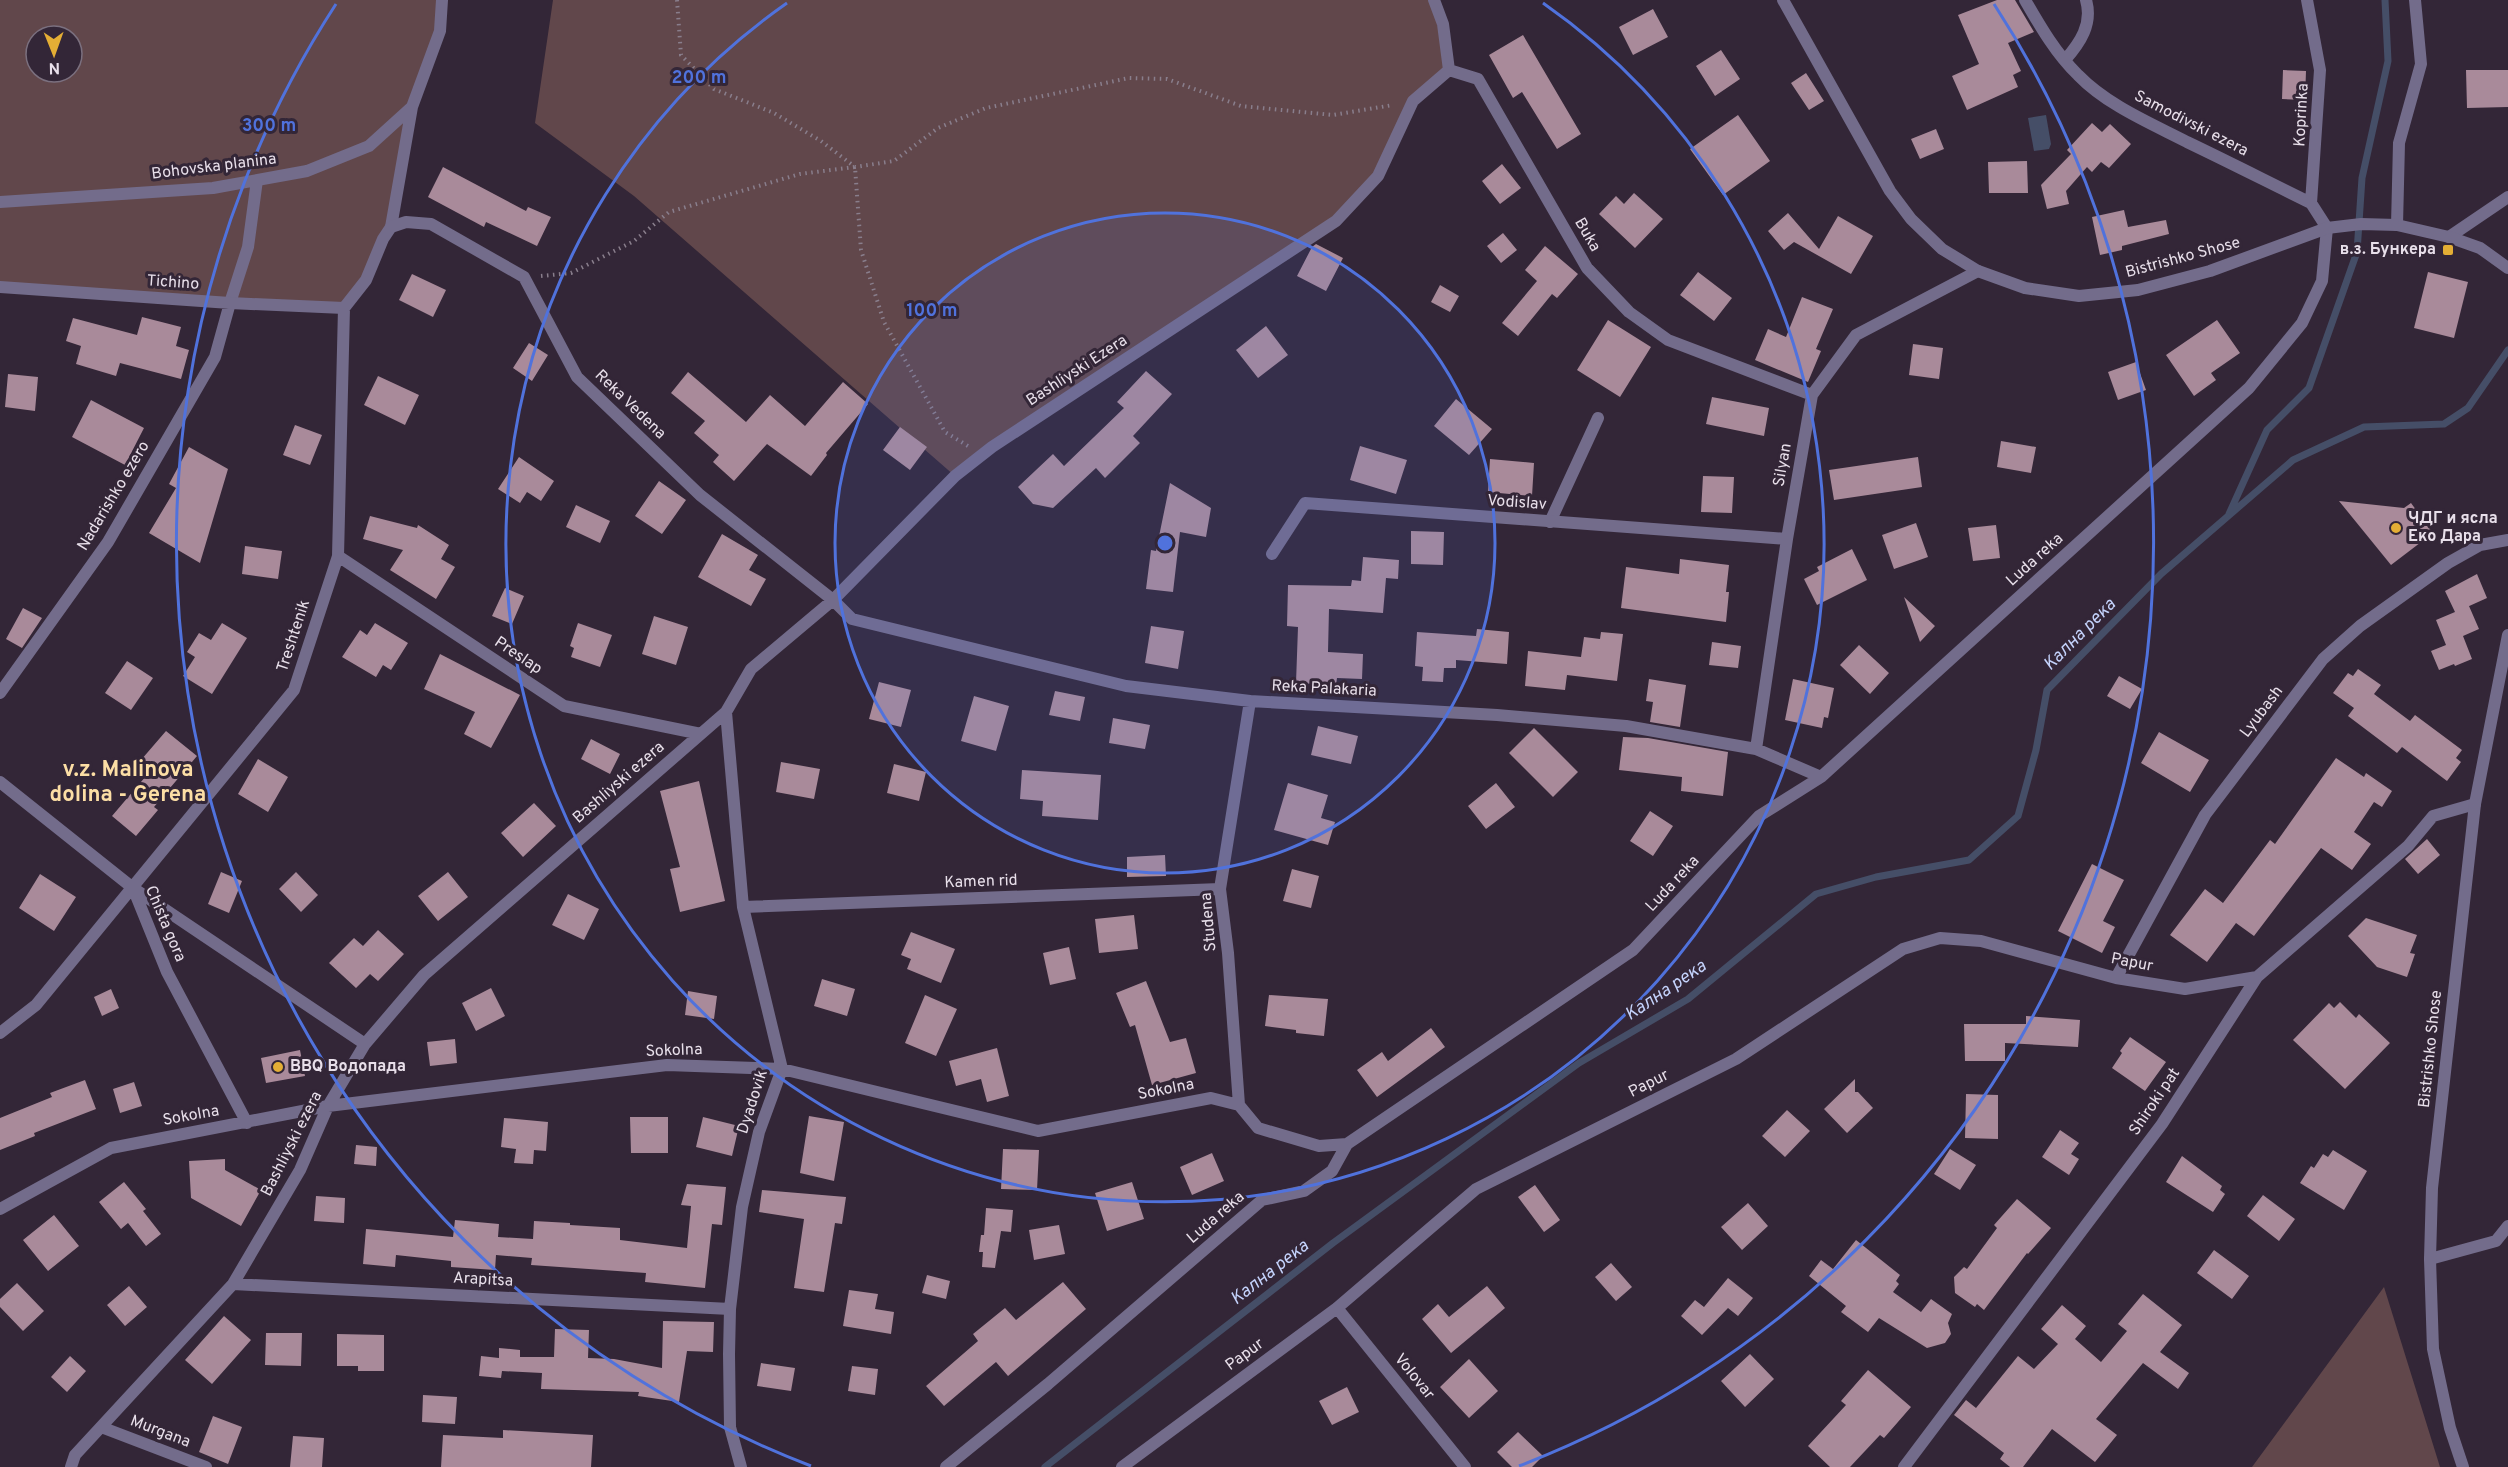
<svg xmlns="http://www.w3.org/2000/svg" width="2508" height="1467" font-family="Overpass,sans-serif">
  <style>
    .green { fill: #61474b; fill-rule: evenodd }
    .water { fill: #454e67 }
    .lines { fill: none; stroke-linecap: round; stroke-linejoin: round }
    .stream { stroke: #454e67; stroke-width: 7 }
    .building { fill: #a98a9a }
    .path { stroke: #897e8c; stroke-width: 4; stroke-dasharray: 1.5 4.5; stroke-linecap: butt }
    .service { stroke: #736c8b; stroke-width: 12 }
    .minor { stroke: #736c8b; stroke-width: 12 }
    .tertiary { stroke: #736c8b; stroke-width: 12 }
    .ring { fill: none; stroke: #5072dc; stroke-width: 3 }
    .poi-dot { fill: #e4ae35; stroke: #332637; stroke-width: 2 }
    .labels { text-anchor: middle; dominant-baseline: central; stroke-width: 6; stroke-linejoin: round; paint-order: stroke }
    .street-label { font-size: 16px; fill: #e8dfea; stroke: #332637 }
    .poi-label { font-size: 16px; font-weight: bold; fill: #e8dfea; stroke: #332637; text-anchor: start }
    .water-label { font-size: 18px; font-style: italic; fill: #c4d2fb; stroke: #332637 }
    .district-label { font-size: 22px; font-weight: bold; fill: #fcdea5; stroke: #332637 }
    .centre { fill: #5072dc; stroke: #332637; stroke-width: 3 }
    .ring-label { font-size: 18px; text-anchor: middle; font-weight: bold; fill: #5072dc; stroke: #332637; stroke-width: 6; stroke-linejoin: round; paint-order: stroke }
  </style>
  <rect width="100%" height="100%" fill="#332637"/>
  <path class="green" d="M0 0H442L440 31 412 107 391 227 344 308 0 287ZM36 36H72V72H36Z
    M553 0H1434L1449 70 1413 101 1378 176 1336 221 955 476 634 196 535 123Z
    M2384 1287 2440 1467H2252Z"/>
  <path class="water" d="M2046 115 2051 144 2049 149 2034 151 2028 118Z"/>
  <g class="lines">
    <path class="stream" d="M2229 514 2267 430 2309 388 2357 252 2362 178 2388 61 2385 0
      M1045 1467 1333 1243 1579 1063 1688 999 1816 894 1876 877 1969 860 2018 816 2036 750 2047 690 2161 574 2293 460 2364 427 2444 424 2468 408 2508 350"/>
  </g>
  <path class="building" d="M1997 0H2015L2034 32 2008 43 2021 71 2013 75 2018 87 1967 110 1952 76 1979 64 1958 15Z
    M1653 9 1668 37 1633 55 1619 27Z
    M1523 35 1581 134 1557 149 1522 92 1513 98 1489 55Z
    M1721 50 1740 79 1715 96 1696 66Z
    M2283 70 2306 71 2305 100 2282 99Z
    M2466 70H2508V107L2467 108Z
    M1806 73 1824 101 1809 110 1791 83Z
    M1738 115 1770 161 1723 195 1690 149Z
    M2092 123 2102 132 2110 124 2131 144 2109 168 2101 162 2092 172 2087 167 2066 191 2069 204 2047 209 2041 185 2071 154 2067 150Z
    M1936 129 1944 149 1920 159 1911 139Z
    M2027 161 2028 193H1989L1988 162Z
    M1502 164 1521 188 1500 204 1482 181Z
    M443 167 526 211 528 207 551 217 537 246 486 222 484 227 428 197Z
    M1634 193 1663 219 1635 248 1599 214 1616 196 1624 204Z
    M2124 210 2128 227 2166 220 2169 234 2122 246V250L2100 255 2092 217Z
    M1788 213 1819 249 1838 216 1873 236 1851 274 1794 242 1784 250 1768 231Z
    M1503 233 1517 250 1501 263 1487 246Z
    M1316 244 1343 258 1326 291 1297 276 1312 247Z
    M1545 246 1578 274 1557 298 1552 294 1518 336 1502 323 1537 281 1525 270Z
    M1698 272 1732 298 1714 321 1680 295Z
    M2428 272 2468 282 2454 338 2414 328Z
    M412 274 446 290 433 317 399 300Z
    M1440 285 1459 296 1450 312 1431 302Z
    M1802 297 1833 309 1816 349 1821 351 1808 382 1755 360 1768 329 1786 337Z
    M142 317 181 327 176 346 189 350 181 379 120 363 116 376 76 364 81 346 66 341 73 318 137 335Z
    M1608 320 1651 347 1620 397 1577 370Z
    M2217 320 2240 353 2211 373 2216 380 2194 396 2166 355Z
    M1266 326 1288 355 1258 378 1236 350Z
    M529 343 548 355 532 381 513 368Z
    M1913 344 1943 348 1939 379 1909 375Z
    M2136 362 2146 390 2118 400 2108 372Z
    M1146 371 1172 394 1133 436 1140 443 1105 478 1096 468 1053 508 1033 504 1018 487 1053 454 1064 466 1124 408 1117 402Z
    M688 372 746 422 770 395 805 426 843 382 868 404 826 453 827 455 811 476 767 444 734 481 713 462 719 455 694 433 705 421 671 393Z
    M8 374 38 377 35 411 5 407Z
    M378 376 419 395 405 425 364 405Z
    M1712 397 1769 408 1764 436 1706 424Z
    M1456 399 1492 429 1469 455 1434 426Z
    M91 400 144 428 125 465 72 437Z
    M295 425 322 435 310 465 283 455Z
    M900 427 927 447 910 470 883 450Z
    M2001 441 2036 447 2031 473 1997 467Z
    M1360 446 1407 460 1396 494 1350 480Z
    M189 447 228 469 200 563 149 533 176 488 169 484Z
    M519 457 554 481 541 501 527 492 520 503 498 489Z
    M1918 457 1922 487 1834 500 1829 470Z
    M1490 459 1534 463 1532 496 1488 492Z
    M1703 476 1734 477 1732 513 1701 512Z
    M659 481 686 500 662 534 635 516Z
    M1170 483 1211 508 1206 537 1180 532 1173 592 1146 589 1151 550 1156 551Z
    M2339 501 2404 508 2411 503 2433 533 2391 565Z
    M576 505 610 521 600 543 566 527Z
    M370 516 417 528 418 525 449 545 441 559 455 567 436 599 390 570 403 550 363 539Z
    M1916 523 1928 557 1894 569 1882 535Z
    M1996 525 2000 558 1973 561 1968 528Z
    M1411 531 1444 532 1443 565 1411 564Z
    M722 534 758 555 749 570 766 579 751 606 698 577Z
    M245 546 282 551 278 579 242 574Z
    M1852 549 1867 580 1817 605 1804 579 1819 571 1817 567Z
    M1363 557 1399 560 1398 579 1386 578 1383 613 1329 609 1328 652 1363 654 1362 679 1337 678 1336 685 1296 683 1298 627 1287 626 1288 585 1351 586 1352 580 1361 581Z
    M1680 559 1729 565 1726 592H1729L1726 622 1621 608 1626 567 1679 574Z
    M2477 574 2487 598 2467 607 2469 606 2479 629 2463 636 2472 659 2455 666 2454 664 2439 670 2431 651 2446 645 2436 620 2455 612 2445 591Z
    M505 588 524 596 512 624 492 616Z
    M1904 597 1935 626 1920 642Z
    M23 608 42 618 22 648 6 639Z
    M654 616 688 627 676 665 642 654Z
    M222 623 247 638 212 694 183 676 195 657 187 652 199 633 211 640Z
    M375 623 408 643 391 670 383 665 376 677 342 657 360 630 367 635Z
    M578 623 612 635 600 667 571 657 574 648 570 646Z
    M1151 626 1184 631 1178 669 1145 663Z
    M1477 629 1509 632 1507 664 1456 660V668H1444L1443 682 1422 681 1423 667 1415 666 1417 632 1476 636Z
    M1601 632 1623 634 1617 681 1567 675 1565 690 1525 686 1528 651 1581 657 1584 637 1600 639Z
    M1712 642 1741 646 1738 668 1709 665Z
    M1859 645 1889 673 1870 694 1840 665Z
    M440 654 520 695 491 748 464 734 475 712 424 689Z
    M127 661 153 678 131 710 105 693Z
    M2358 669 2381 685 2374 694 2410 721 2415 715 2462 750 2456 758 2461 762 2447 781 2402 747 2397 753 2348 716 2354 708 2333 693 2348 673 2353 676Z
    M2119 676 2142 689 2130 709 2107 696Z
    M1649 679 1686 685 1680 727 1650 722 1653 702 1646 701Z
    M1793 679 1834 688 1828 718 1824 717 1822 728 1785 720Z
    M879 682 911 690 901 727 869 719Z
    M1055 691 1085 697 1080 721 1049 715Z
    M974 696 1009 706 996 751 961 741Z
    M1113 718 1150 725 1145 749 1109 743Z
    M1318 726 1358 736 1351 764 1311 755Z
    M1534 728 1578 772 1553 797 1509 753Z
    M166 731 197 756 154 807 158 810 136 836 112 816 152 769 141 760Z
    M2159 732 2209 760 2190 792 2141 763Z
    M1623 737 1648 738 1728 752 1723 796 1681 791 1682 777 1619 770Z
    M591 739 620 754 610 774 581 759Z
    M2336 758 2364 777 2366 773 2392 791 2382 807 2374 802 2354 832 2371 844 2352 870 2321 848 2254 936 2236 923 2207 962 2170 935 2205 889 2223 903 2270 840 2275 844Z
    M258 759 288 777 268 812 238 794Z
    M781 762 820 769 814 799 776 792Z
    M894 764 926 772 919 801 887 793Z
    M1022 770 1101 775 1098 820 1042 816 1043 801 1020 799Z
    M699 781 725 901 680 912 670 869 680 867 660 791Z
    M1288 783 1328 795 1321 818 1335 822 1328 845 1274 830Z
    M1496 783 1515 807 1486 829 1468 806Z
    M534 803 556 826 523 857 501 833Z
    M1650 811 1673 826 1653 856 1630 841Z
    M2427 839 2440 855 2418 874 2405 859Z
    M1165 855 1166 876 1127 877V857Z
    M2092 864 2124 880 2103 921 2115 927 2102 953 2058 931Z
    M1292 869 1319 876 1311 908 1283 901Z
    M221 872 242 881 229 913 208 904Z
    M296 872 318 895 301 912 279 889Z
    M448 872 468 897 438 921 418 896Z
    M40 874 76 897 54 931 19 908Z
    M568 894 599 909 584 940 552 925Z
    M1134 915 1138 949 1099 953 1095 919Z
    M2366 918 2417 935 2410 953 2415 954 2407 977 2377 967 2348 936Z
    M378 930 404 954 378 981 370 974 356 988 329 963 354 938 363 946Z
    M911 932 955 949 941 983 907 969 911 959 901 955Z
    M1069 947 1076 979 1050 985 1043 953Z
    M822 979 855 989 847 1016 814 1006Z
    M1146 981 1170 1042 1186 1038 1196 1073 1152 1085 1135 1025 1130 1027 1116 993Z
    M491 988 505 1016 476 1031 462 1003Z
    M111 989 119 1008 102 1016 94 997Z
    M688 991 717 996 714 1019 685 1015Z
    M925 995 957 1009 936 1056 905 1043Z
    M1269 995 1328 999 1324 1036 1296 1033V1030L1265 1026Z
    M2340 1002 2356 1018 2359 1014 2390 1043 2345 1089 2293 1040 2329 1003 2334 1008Z
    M2026 1016 2080 1020 2078 1047 2005 1043V1061H1965L1964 1024H2026Z
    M1431 1028 1445 1047 1377 1097 1357 1070 1382 1052 1388 1061Z
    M2130 1037 2166 1062 2145 1091 2112 1068 2122 1053 2120 1051Z
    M455 1039 457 1063 430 1066 427 1042Z
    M997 1048 1009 1096 987 1102 981 1079 956 1086 949 1061Z
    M300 1050 305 1076 266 1083 261 1058Z
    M1855 1079V1092H1858L1873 1108 1847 1133 1824 1109Z
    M85 1080 96 1109 34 1133 35 1136 0 1150V1118L52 1097 50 1093Z
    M134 1082 142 1106 120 1113 113 1089Z
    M1966 1094 1998 1095V1139L1965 1138Z
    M1787 1110 1810 1131 1785 1157 1762 1136Z
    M809 1116 844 1122 834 1181 800 1173Z
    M630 1117H668V1153H631Z
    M703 1117 739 1126 732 1156 696 1147Z
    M504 1118 548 1122 546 1151 534 1150 533 1164 514 1163 516 1149 501 1147Z
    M2060 1130 2079 1143 2071 1154 2079 1159 2069 1175 2042 1157Z
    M356 1145 377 1147 376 1166 354 1164Z
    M1003 1149 1039 1150 1037 1190 1001 1189Z
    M1950 1149 1976 1165 1960 1190 1934 1174Z
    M2333 1150 2367 1171 2344 1210 2300 1183 2311 1166 2314 1168 2323 1154 2328 1157Z
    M1212 1153 1224 1181 1192 1195 1180 1167Z
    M2182 1156 2222 1186 2220 1190 2225 1194 2213 1212 2166 1182Z
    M225 1159V1170L261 1190 241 1226 191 1198 189 1161Z
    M124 1182 146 1209 143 1211 161 1234 146 1246 128 1223 121 1229 99 1202Z
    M1132 1182 1144 1219 1107 1231 1095 1193Z
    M687 1184 726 1187 722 1225 712 1224 705 1288 645 1282 646 1273 531 1265 532 1258 496 1255 495 1270 451 1267V1261L396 1255 395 1267 363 1264 366 1229 453 1237 455 1220 499 1224 498 1237 533 1239 534 1221 570 1223V1225L620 1228V1240L687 1248 691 1206 681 1205Z
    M1535 1185 1560 1220 1544 1232 1518 1197Z
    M762 1190 846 1197 842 1224 835 1223 824 1292 794 1288 804 1219 759 1212Z
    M2263 1195 2295 1219 2279 1241 2247 1216Z
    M316 1196 345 1198 344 1223 314 1221Z
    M2017 1199 2051 1228 2028 1254 2027 1253 1984 1310 1977 1304 1975 1307 1955 1293 1954 1277 1964 1267 1967 1269 1997 1228 1994 1225Z
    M1748 1203 1768 1226 1742 1250 1721 1227Z
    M986 1208 1013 1210 1011 1232 1001 1231 995 1268 982 1267 983 1252H979L981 1235H984Z
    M54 1215 79 1246 48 1271 23 1240Z
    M1059 1225 1065 1254 1034 1260 1029 1230Z
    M1856 1240 1900 1275 1896 1281 1899 1284 1893 1292 1921 1312 1931 1299 1952 1314 1948 1323 1951 1334 1945 1343 1927 1348 1879 1318 1868 1332 1841 1312 1846 1306 1809 1276 1821 1260 1833 1269Z
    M2214 1250 2249 1276 2232 1299 2197 1273Z
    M1611 1263 1632 1287 1616 1301 1595 1277Z
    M927 1275 950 1281 946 1299 922 1293Z
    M1728 1278 1753 1298 1738 1316 1728 1308 1702 1335 1681 1316 1695 1300 1704 1307Z
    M1063 1282 1086 1309 1008 1376 996 1362 944 1406 926 1386 978 1341 973 1334 1005 1308 1016 1320Z
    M17 1283 44 1311 23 1331 0 1307V1299Z
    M129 1286 147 1307 125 1326 107 1305Z
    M1487 1286 1505 1308 1451 1353 1422 1319 1438 1304 1449 1317Z
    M849 1290 878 1294 875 1309 894 1312 891 1334 843 1326Z
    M2143 1294 2182 1325 2160 1352 2189 1373 2178 1389 2143 1363 2096 1419 2117 1435 2095 1462 2052 1429 2023 1467H2010L2000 1459 2004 1453 1954 1415 1966 1400 1976 1408 2018 1356 2034 1369 2058 1344 2041 1329 2062 1305 2086 1326 2075 1339 2101 1362 2127 1331 2118 1324Z
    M224 1316 251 1340 212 1384 185 1360Z
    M663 1321 714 1322 713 1352 687 1351 679 1402 638 1396 639 1392 541 1389 542 1373 502 1371 501 1378 479 1376 481 1356 499 1358V1348L520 1350V1357H554L555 1329 589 1330 588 1358 614 1359 662 1368Z
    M266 1333H302L301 1366 265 1365Z
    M337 1334 384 1335V1371H358V1366H337Z
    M1750 1354 1774 1379 1745 1407 1721 1381Z
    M70 1356 86 1371 67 1392 51 1377Z
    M1469 1359 1498 1391 1469 1418 1440 1387Z
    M761 1363 795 1368 791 1391 757 1386Z
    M852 1366 878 1369 875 1395 848 1391Z
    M1868 1370 1911 1407 1884 1438 1880 1435 1850 1467H1830L1808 1446 1846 1405 1841 1401Z
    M1347 1387 1359 1412 1332 1425 1319 1401Z
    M423 1395 457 1397 455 1424 422 1422Z
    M213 1416 242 1427 228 1464 199 1452Z
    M503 1430 593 1435 591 1467H441L443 1435 503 1438Z
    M1518 1432 1543 1456 1532 1467H1512L1497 1452Z
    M293 1436 324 1438 322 1467H290Z"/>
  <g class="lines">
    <path class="path" d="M677 0 681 55 714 89 774 113 821 141 855 167 894 161 938 128 986 108 1129 78 1167 79 1241 106 1333 115 1393 105
      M541 276 571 273 634 241 669 212 800 174 855 167 861 250 884 322 945 432 968 446"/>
    <path class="service" d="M0 202 213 188 307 171 369 146 412 107
      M391 227 412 107 440 31 442 0
      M230 303 248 247 257 180
      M1550 522 1598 418"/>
    <path class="minor" d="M1434 0 1443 24 1449 70
      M2025 0C2040 26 2056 54 2078 75 2107 105 2150 123 2187 142 2229 162 2270 183 2311 203
      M2065 60C2080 43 2093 24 2086 0
      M1449 70 1478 79 1587 268 1629 312 1668 340 1812 395
      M2397 225 2399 143 2421 64 2415 0
      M2449 237 2508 197
      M0 287 230 303 344 308
      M1272 554 1305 503 1787 539
      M338 556 564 706 701 734
      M0 693 108 542 215 357 230 303
      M726 712 743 907 782 1069 759 1132 742 1207 730 1309 729 1354 730 1427 741 1467
      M1756 749 1787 539 1812 395 1856 335 1978 271
      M0 782 133 888 167 972 247 1123
      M133 888 365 1044
      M743 907 1220 889
      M2116 978 2205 815 2323 659 2360 626 2448 563 2480 545 2508 540
      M0 1033 36 1005 294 690 338 556 344 308 366 280 383 239 391 227 406 222 431 224 524 277 577 377 700 495 833 600 852 619 1126 686 1250 701 1497 715 1626 726 1756 749 1821 777
      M1239 1105 1228 953 1220 889 1250 701
      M0 1209 111 1148 328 1106 667 1065 782 1069 1038 1131 1211 1098 1239 1105 1258 1128 1319 1146 1347 1144
      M2430 1259 2496 1241 2508 1226
      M233 1284 730 1309
      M1337 1308 1465 1467
      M101 1427 206 1467
      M71 1467 75 1455 233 1284 300 1170 328 1106 365 1044 424 975 726 712 751 669 833 600 955 476 992 447 1336 221 1378 176 1413 101 1449 70
      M946 1467 1048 1384 1262 1200 1304 1191 1332 1171 1347 1144 1633 950 1759 816 1821 777 2249 388 2302 323 2322 281 2327 228 2311 203 2320 70 2307 0
      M1122 1467 1337 1308 1476 1189 1736 1059 1903 949 1940 938 1981 941 2116 978 2185 989 2257 977
      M1904 1467 2162 1124 2257 977 2408 846 2433 816 2475 804"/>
    <path class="tertiary" d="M1783 0 1890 191 1911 219 1942 249 1978 271 2025 288 2079 296 2138 290 2210 271 2327 228 2361 224 2397 225 2449 237 2480 248 2508 268
      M2463 1467 2450 1428 2433 1349 2430 1259 2432 1188 2475 804 2508 635"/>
  </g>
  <circle cx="1165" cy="543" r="330" fill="#5072dc" fill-opacity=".12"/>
  <g class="ring">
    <circle cx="1165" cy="543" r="330"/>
    <path d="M1543 3A659 659 0 1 1 787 3"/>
    <path d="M811 1466A989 989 0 0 1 336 4M1994 4A989 989 0 0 1 1519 1466"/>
  </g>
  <g class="poi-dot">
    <rect x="2442" y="244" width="12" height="12" rx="3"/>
    <circle cx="2396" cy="528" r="6"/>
    <circle cx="278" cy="1067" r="6"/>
  </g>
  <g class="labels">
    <g class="street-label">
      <text transform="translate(2302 115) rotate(-87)">Koprinka</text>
      <text transform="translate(2191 124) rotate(27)">Samodivski ezera</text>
      <text transform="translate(214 167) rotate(-7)">Bohovska planina</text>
      <text transform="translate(1587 235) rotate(60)">Buka</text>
      <text transform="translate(2183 258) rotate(-15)">Bistrishko Shose</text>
      <text transform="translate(173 283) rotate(4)">Tichino</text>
      <text transform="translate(1077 371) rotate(-33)">Bashliyski Ezera</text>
      <text transform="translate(630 405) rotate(44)">Reka Vedena</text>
      <text transform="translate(1783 465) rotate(-80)">Silyan</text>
      <text transform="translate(114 496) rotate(-59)">Nadarishko ezero</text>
      <text transform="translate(1517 503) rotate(4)">Vodislav</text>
      <text transform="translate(2035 560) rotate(-42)">Luda reka</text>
      <text transform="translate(294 636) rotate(-72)">Treshtenik</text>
      <text transform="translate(518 656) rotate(34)">Preslap</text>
      <text transform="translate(1324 689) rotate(3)">Reka Palakaria</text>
      <text transform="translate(2262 712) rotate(-53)">Lyubash</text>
      <text transform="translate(619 783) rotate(-41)">Bashliyski ezera</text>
      <text transform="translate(981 882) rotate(-2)">Kamen rid</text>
      <text transform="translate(1673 884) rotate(-47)">Luda reka</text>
      <text transform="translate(1209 922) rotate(-95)">Studena</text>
      <text transform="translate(165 924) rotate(67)">Chista gora</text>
      <text transform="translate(2132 963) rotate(11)">Papur</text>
      <text transform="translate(2431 1049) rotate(-84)">Bistrishko Shose</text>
      <text transform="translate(674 1051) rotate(-2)">Sokolna</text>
      <text transform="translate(1649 1084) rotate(-27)">Papur</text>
      <text transform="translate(1166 1090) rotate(-11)">Sokolna</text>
      <text transform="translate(753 1102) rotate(-72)">Dyadovik</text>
      <text transform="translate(2155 1102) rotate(-56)">Shiroki pat</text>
      <text transform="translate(191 1116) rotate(-10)">Sokolna</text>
      <text transform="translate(292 1144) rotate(-63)">Bashliyski ezera</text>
      <text transform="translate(1216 1218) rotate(-41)">Luda reka</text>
      <text transform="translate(483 1280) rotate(3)">Arapitsa</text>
      <text transform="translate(1245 1355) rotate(-36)">Papur</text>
      <text transform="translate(1414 1377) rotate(51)">Volovar</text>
      <text transform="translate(160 1432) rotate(21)">Murgana</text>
    </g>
    <g class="poi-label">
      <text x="2436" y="250" text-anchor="end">в.з. Бункера</text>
      <text x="2408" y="519">ЧДГ и ясла<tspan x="2408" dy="18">Еко Дара</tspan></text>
      <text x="290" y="1067">BBQ Водопада</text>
    </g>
    <g class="water-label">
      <text transform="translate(2080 635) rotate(-45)">Кална река</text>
      <text transform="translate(1666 991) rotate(-34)">Кална река</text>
      <text transform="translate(1270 1273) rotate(-38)">Кална река</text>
    </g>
    <g class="district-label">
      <text x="128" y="770">v.z. Malinova<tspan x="128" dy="25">dolina - Gerena</tspan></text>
    </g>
  </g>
  <circle cx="1165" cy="543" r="9" class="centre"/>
  <g class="ring-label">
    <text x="699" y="83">200 m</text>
    <text x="269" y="131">300 m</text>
    <text x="932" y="316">100 m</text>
  </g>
  <g transform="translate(54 54) rotate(179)"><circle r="28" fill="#332637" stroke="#7b707f" stroke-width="1.5"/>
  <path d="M0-4.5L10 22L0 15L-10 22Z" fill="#e4ae35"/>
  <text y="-9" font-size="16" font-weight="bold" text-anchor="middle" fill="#e8dfea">N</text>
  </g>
</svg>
